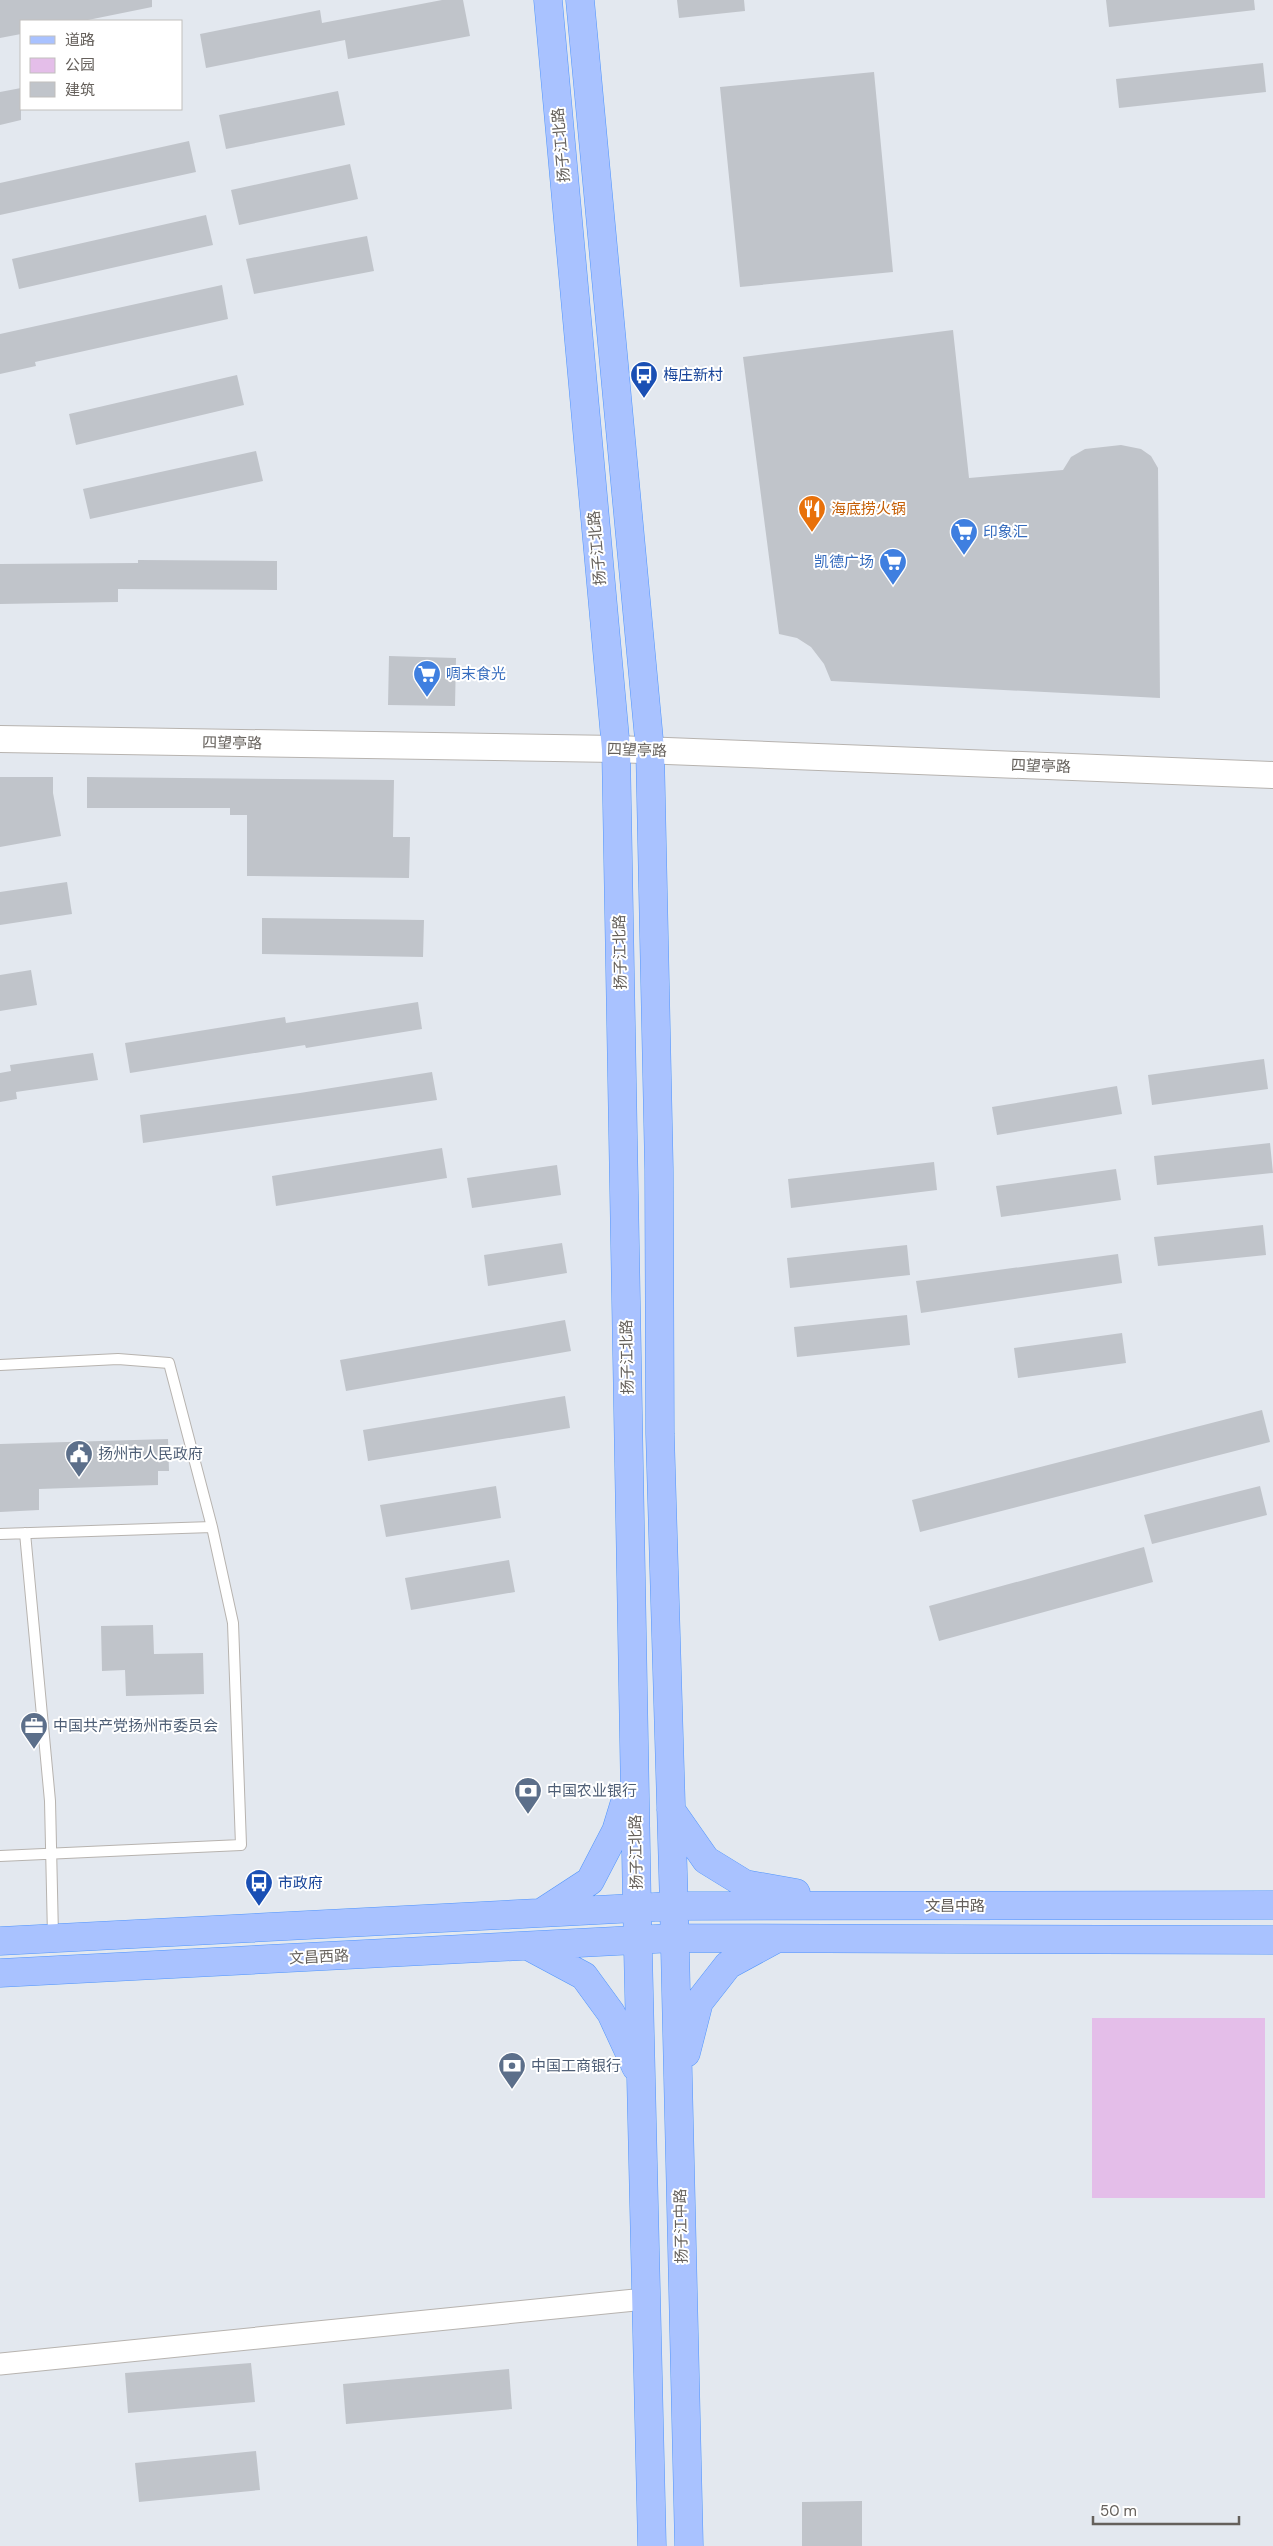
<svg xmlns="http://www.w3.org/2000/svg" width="1273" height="2546" font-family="'DM Sans','Noto Sans SC',sans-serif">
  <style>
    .green { fill: #e4bee9 }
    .building { fill: #c0c4ca }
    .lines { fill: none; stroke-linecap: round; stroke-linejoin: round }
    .service-casing { stroke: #b7b3af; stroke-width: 12 }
    .minor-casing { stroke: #b7b3af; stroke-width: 23 }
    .tertiary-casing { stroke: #b7b3af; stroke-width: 28 }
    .primary-casing { stroke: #5095fc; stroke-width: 29 }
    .service { stroke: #fff; stroke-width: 10 }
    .minor { stroke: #fff; stroke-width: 21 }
    .tertiary { stroke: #fff; stroke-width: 26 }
    .primary { stroke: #a9c2ff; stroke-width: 28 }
    .labels { text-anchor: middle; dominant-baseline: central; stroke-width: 4; stroke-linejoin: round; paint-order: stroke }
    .street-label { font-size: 15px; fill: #65605b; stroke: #fff }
    .transit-label { font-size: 15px; fill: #164399; stroke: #fff; text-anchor: start }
    .food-label { font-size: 15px; fill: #c56008; stroke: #fff; text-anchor: start }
    .shop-label { font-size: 15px; fill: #366cbe; stroke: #fff; text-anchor: start }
    .service-label { font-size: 15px; fill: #4e5e75; stroke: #fff; text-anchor: start }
  </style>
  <rect width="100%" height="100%" fill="#e3e8ef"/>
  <path class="green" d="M1092 2018H1265V2198H1092Z"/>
  <path class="building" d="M0 0H152V7L83 21H21V34L0 38Z
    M442 0H463L470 36 348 59 345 40 206 68 200 34 320 10 322 23Z
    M677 0H744L745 11 679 18Z
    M1106 0H1254L1255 10 1109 27Z
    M1263 63 1266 92 1119 108 1116 79Z
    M874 72 893 272 740 287 720 87Z
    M21 88V120L0 125V92Z
    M338 91 345 125 226 149 219 115Z
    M189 141 196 172 0 215V183Z
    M350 164 358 199 239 225 231 190Z
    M206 215 213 245 19 289 12 259Z
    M367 236 374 271 254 294 246 259Z
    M222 285 228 319 35 362 36 366 0 374V334Z
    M953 330 969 478 1063 470 1071 457 1085 449 1121 445 1141 449 1151 456 1158 468 1160 698 831 681 824 664 811 647 797 638 779 634 743 357Z
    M237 375 244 405 76 445 69 414Z
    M256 451 263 481 90 519 83 489Z
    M138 560 277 561V590L118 589V602L0 604V564L138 563Z
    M389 656 456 658 455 706 388 705Z
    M0 777H53V793L61 836 0 847Z
    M87 777 394 780 393 837H410L409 878 247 876V815H230V808H87Z
    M67 882 72 914 0 925V892Z
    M262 918 424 920 423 957 262 954Z
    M31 970 37 1005 0 1011V975Z
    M418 1002 422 1029 306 1048 305 1045 130 1073 125 1043 285 1017 286 1023Z
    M93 1053 98 1080 16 1092 17 1099 0 1102V1073L11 1071 10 1065Z
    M1264 1059 1268 1089 1152 1105 1148 1075Z
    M432 1072 437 1100 143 1143 140 1115 300 1093Z
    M1117 1086 1122 1114 997 1135 992 1107Z
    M1270 1143 1273 1173 1157 1185 1154 1156Z
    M442 1148 447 1178 276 1206 272 1176Z
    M934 1162 937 1190 791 1208 788 1179Z
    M557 1165 561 1195 472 1208 467 1178Z
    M1116 1169 1121 1200 1001 1217 996 1186Z
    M1263 1225 1266 1255 1158 1266 1154 1237Z
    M562 1243 567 1273 488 1286 484 1255Z
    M907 1245 910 1275 790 1288 787 1258Z
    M1118 1254 1122 1283 921 1313 916 1281Z
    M907 1315 910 1345 797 1357 794 1327Z
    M565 1320 571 1351 346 1391 340 1360Z
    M1122 1333 1126 1363 1018 1378 1014 1348Z
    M565 1396 570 1428 368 1461 363 1430Z
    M1262 1410 1270 1442 920 1532 912 1500Z
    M168 1439 169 1471H158V1485L39 1489V1510L0 1512V1444Z
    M496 1486 501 1518 386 1537 380 1505Z
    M1260 1486 1267 1515 1152 1544 1144 1515Z
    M1144 1547 1153 1582 939 1641 929 1606Z
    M509 1560 515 1592 411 1610 405 1578Z
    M153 1625 154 1654 203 1653 204 1694 126 1696 125 1670 102 1671 101 1626Z
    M251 2363 255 2402 128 2413 125 2373Z
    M509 2369 512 2409 346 2424 343 2384Z
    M256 2451 260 2490 139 2502 135 2463Z
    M862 2501V2546H802V2502Z"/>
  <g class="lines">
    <defs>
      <path id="service" d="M0 1365 118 1359 169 1363 212 1527 233 1623 241 1845 0 1856
        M25 1533 50 1801 53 1936
        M0 1534 212 1527"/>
      <path id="minor" d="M0 2364 645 2299"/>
      <path id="tertiary" d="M0 739 616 749 1273 775"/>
      <path id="primary" d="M548 0 616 749 637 1907 652 2546
        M580 0 650 750 659 1169 660 1434 674 1906 689 2546
        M671 1810 706 1860 745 1884 796 1893
        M544 1911 590 1881 616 1831 627 1795
        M0 1941 674 1906 1273 1905
        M528 1946 584 1976 611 2013 636 2067
        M0 1973 674 1938 1273 1940
        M686 2053 699 2002 728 1965 774 1940"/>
    </defs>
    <use href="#service" class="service-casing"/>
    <use href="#minor" class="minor-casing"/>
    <use href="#tertiary" class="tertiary-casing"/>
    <use href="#primary" class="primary-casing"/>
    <use href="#service" class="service"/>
    <use href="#minor" class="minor"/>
    <use href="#tertiary" class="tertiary"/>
    <use href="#primary" class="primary"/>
  </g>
  <defs>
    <symbol id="bus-pin" viewBox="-11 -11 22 30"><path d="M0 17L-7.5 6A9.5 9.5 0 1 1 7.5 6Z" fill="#1a4fb4" stroke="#fff"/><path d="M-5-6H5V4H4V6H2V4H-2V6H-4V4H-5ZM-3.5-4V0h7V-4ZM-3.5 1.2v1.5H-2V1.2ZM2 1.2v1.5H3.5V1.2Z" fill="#fff"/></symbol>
    <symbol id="restaurant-pin" viewBox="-11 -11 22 30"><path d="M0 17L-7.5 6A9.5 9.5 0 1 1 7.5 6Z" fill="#e8710a" stroke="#fff"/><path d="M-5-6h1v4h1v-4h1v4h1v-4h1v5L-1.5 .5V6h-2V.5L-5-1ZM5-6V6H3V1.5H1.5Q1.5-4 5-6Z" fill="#fff"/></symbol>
    <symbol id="supermarket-pin" viewBox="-11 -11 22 30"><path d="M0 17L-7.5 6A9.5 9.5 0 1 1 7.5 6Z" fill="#3f7fe0" stroke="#fff"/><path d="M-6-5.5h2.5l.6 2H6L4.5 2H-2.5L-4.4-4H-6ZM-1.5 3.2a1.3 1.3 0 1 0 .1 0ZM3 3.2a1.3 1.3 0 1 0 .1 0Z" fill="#fff"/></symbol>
    <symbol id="civic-pin" viewBox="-11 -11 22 30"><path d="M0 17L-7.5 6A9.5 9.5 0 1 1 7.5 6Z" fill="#5c6f8a" stroke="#fff"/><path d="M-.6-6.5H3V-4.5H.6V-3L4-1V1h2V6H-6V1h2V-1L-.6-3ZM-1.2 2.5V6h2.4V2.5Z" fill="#fff"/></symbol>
    <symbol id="office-pin" viewBox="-11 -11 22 30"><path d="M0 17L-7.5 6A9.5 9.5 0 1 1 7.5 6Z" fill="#5c6f8a" stroke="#fff"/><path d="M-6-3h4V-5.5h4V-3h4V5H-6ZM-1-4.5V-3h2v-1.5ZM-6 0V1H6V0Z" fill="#fff"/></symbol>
    <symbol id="bank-pin" viewBox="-11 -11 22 30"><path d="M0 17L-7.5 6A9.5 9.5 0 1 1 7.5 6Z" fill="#5c6f8a" stroke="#fff"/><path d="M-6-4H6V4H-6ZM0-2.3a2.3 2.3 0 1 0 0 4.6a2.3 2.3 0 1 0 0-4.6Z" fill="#fff"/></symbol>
  </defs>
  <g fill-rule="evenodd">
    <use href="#bus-pin" x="628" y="359" width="32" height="43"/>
    <use href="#restaurant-pin" x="796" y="493" width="32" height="43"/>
    <use href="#supermarket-pin" x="948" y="516" width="32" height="43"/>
    <use href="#supermarket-pin" x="877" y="546" width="32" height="43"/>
    <use href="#supermarket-pin" x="411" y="658" width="32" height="43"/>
    <use href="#civic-pin" x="63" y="1438" width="32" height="43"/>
    <use href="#office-pin" x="18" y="1710" width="32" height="43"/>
    <use href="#bank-pin" x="512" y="1775" width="32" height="43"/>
    <use href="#bus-pin" x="243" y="1867" width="32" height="43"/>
    <use href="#bank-pin" x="496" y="2050" width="32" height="43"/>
  </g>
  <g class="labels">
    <g class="street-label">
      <text transform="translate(561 145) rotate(-95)">扬子江北路</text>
      <text transform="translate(597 548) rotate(-95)">扬子江北路</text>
      <text transform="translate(232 743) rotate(1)">四望亭路</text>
      <text transform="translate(637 750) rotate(2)">四望亭路</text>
      <text transform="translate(1041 766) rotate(2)">四望亭路</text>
      <text transform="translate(620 952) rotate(-91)">扬子江北路</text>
      <text transform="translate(627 1357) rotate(-91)">扬子江北路</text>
      <text transform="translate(636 1852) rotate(-91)">扬子江北路</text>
      <text x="955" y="1906">文昌中路</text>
      <text transform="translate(319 1957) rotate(-3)">文昌西路</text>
      <text transform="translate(681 2226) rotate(-91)">扬子江中路</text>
    </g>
    <g class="transit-label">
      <text x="663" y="375">梅庄新村</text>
      <text x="278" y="1883">市政府</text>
    </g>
    <g class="food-label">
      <text x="831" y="509">海底捞火锅</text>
    </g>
    <g class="shop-label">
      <text x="983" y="532">印象汇</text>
      <text x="874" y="562" text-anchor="end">凯德广场</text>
      <text x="446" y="674">啁末食光</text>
    </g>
    <g class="service-label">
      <text x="98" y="1454">扬州市人民政府</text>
      <text x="53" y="1726">中国共产党扬州市委员会</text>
      <text x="547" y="1791">中国农业银行</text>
      <text x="531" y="2066">中国工商银行</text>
    </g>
  </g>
  <rect x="20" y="20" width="162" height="90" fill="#ffffff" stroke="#c1bfbd"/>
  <rect x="30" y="36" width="25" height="8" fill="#a9c2ff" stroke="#c1bfbd"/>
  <text x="65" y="45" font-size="15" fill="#65605b">道路</text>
  <rect x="30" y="58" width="25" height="15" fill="#e4bee9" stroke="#c1bfbd"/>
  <text x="65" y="70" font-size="15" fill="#65605b">公园</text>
  <rect x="30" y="82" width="25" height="15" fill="#c0c4ca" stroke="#c1bfbd"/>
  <text x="65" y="95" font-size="15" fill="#65605b">建筑</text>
  <path d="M1093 2516v8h146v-8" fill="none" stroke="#65605b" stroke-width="2.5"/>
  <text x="1100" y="2516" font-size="15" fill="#65605b" stroke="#ffffff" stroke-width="4" paint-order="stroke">50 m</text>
</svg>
